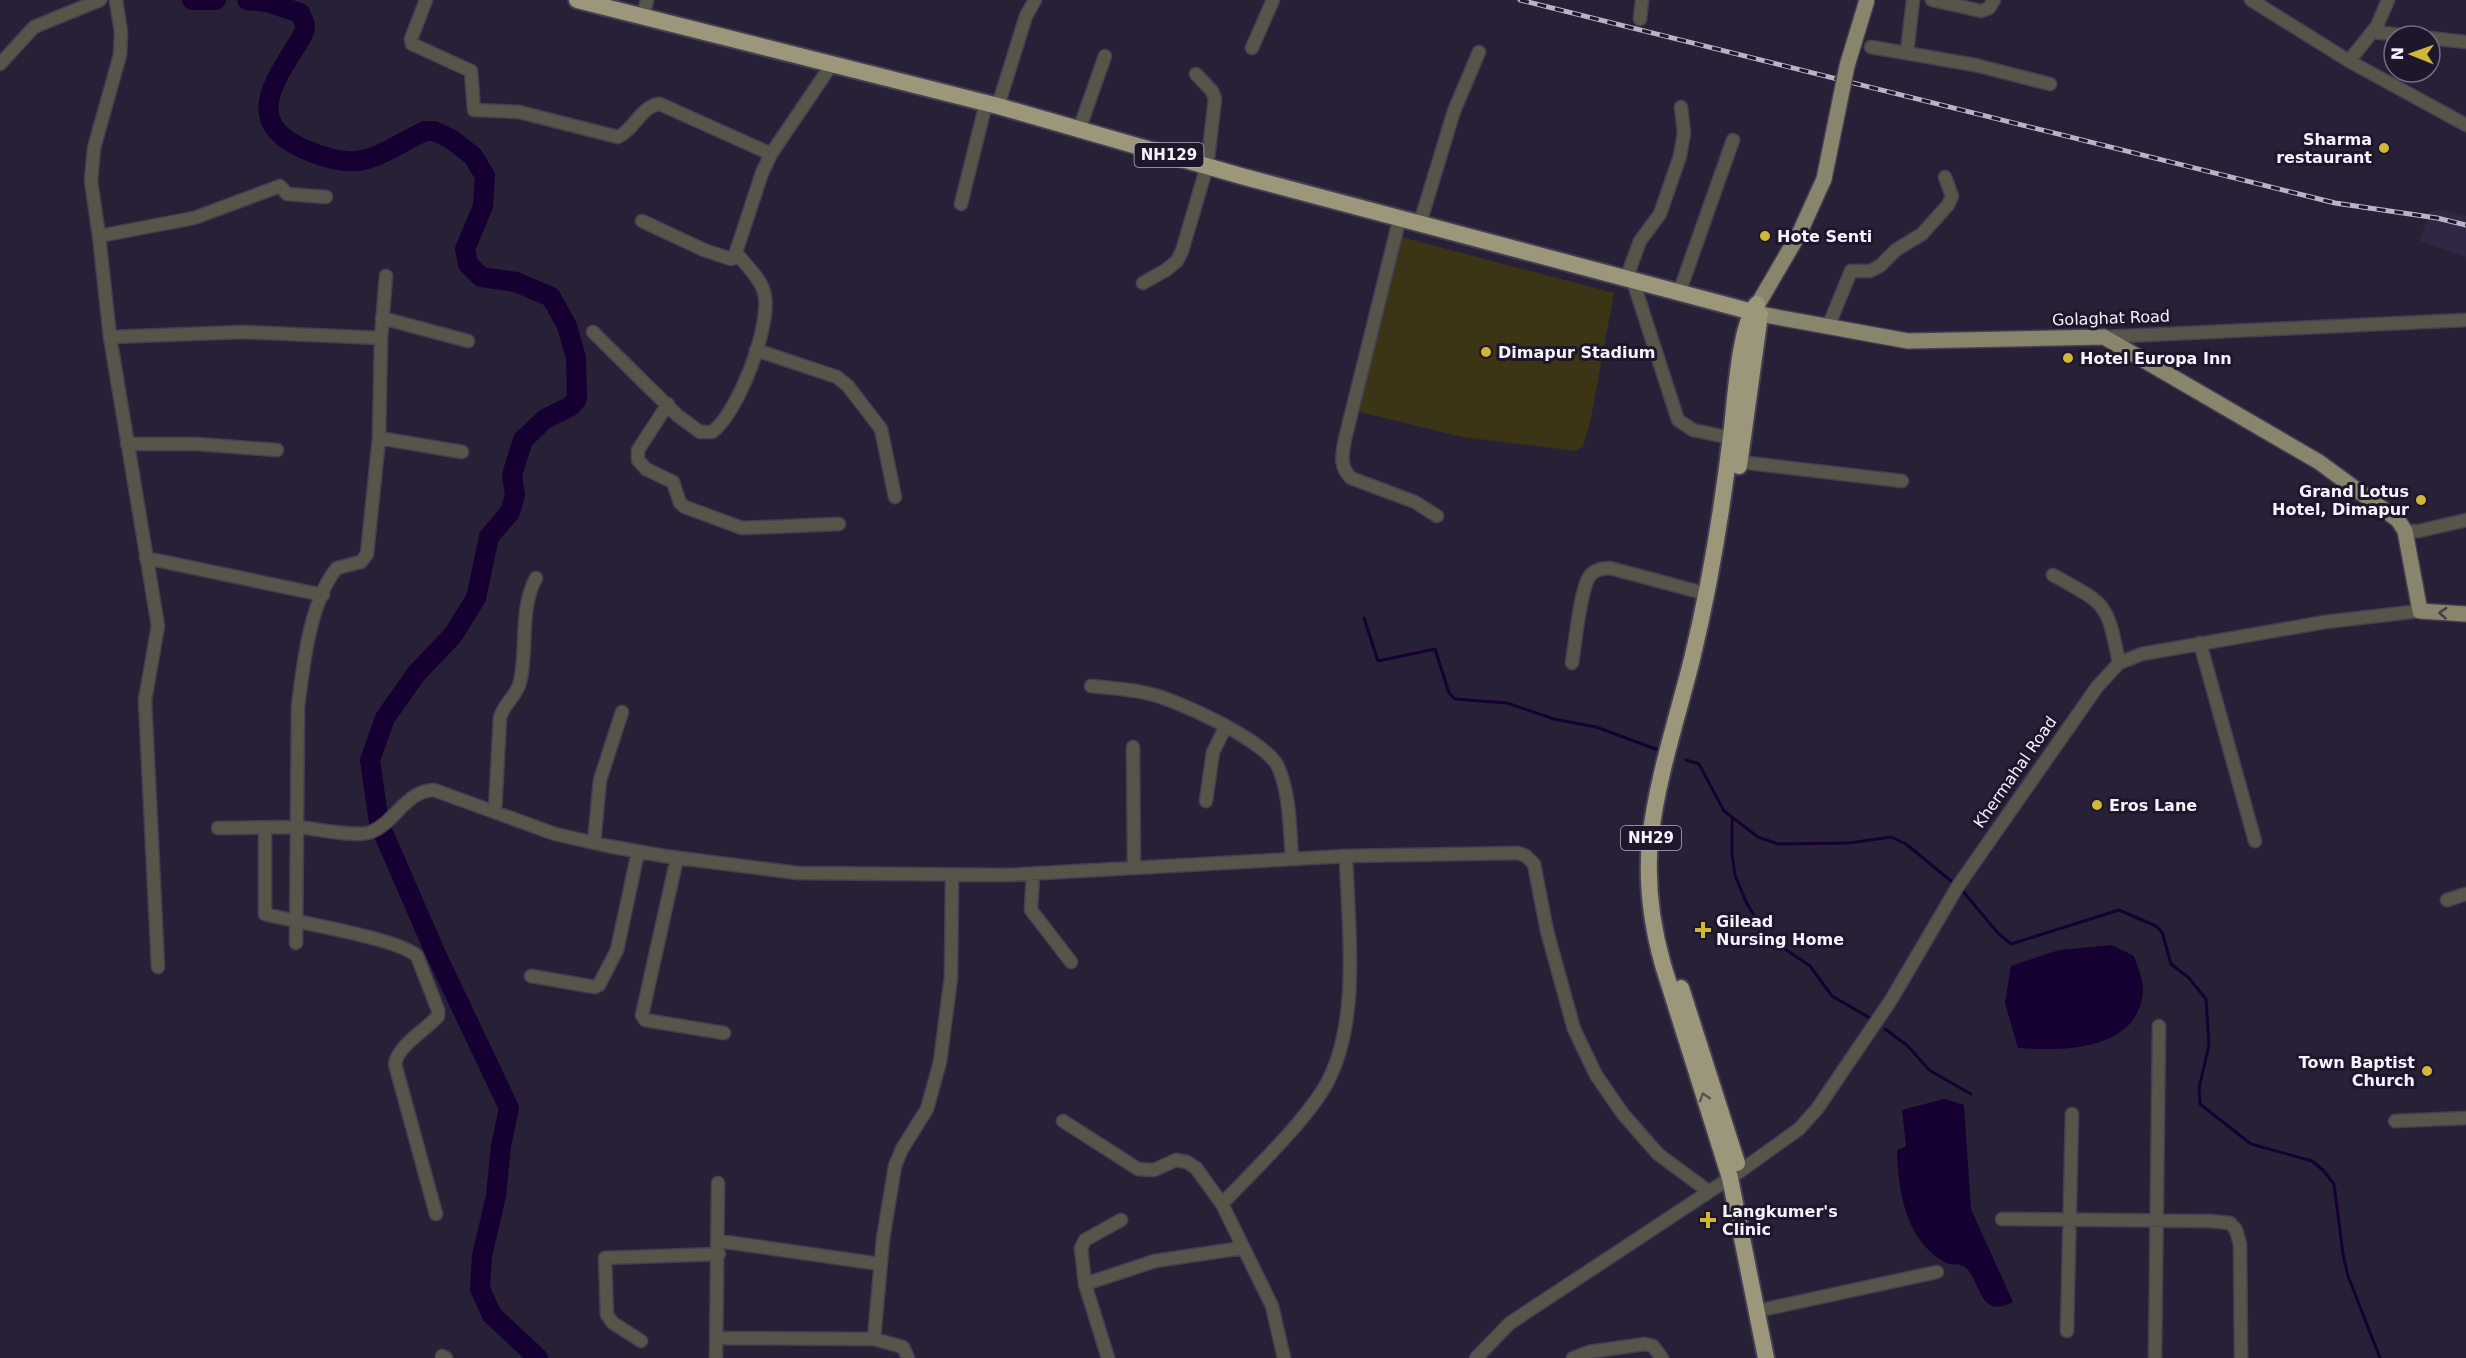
<svg xmlns="http://www.w3.org/2000/svg" width="2466" height="1358" font-family="'DejaVu Sans',sans-serif">
  <style>
    .built { fill: #312744 }
    .green { fill: #3b3415 }
    .water { fill: #160031 }
    .lines { fill: none; stroke-linecap: round; stroke-linejoin: round }
    .stream { stroke: #160031; stroke-width: 3 }
    .river { stroke: #160031; stroke-width: 20 }
    .minor-casing { stroke: #453d52; stroke-width: 15 }
    .major-casing { stroke: #453d52; stroke-width: 18 }
    .highway-casing { stroke: #453d52; stroke-width: 20 }
    .minor { stroke: #575549; stroke-width: 12 }
    .major { stroke: #89846c; stroke-width: 15 }
    .highway { stroke: #9c977a; stroke-width: 16 }
    .rail-casing { stroke: #b9b4c3; stroke-width: 5 }
    .rail { stroke: #1e172c; stroke-width: 3; stroke-dasharray: 9; stroke-linecap: butt }
    .major-bridge-casing { stroke: #453d52; stroke-width: 18; stroke-linecap: butt }
    .major-bridge { stroke: #89846c; stroke-width: 15 }
    .oneway { stroke: #433d42 }
    .oneway2 { stroke: #57514f }
    .poi-dot { fill: #d0b836; stroke: #1e172c; stroke-width: 2 }
    .labels { text-anchor: middle; dominant-baseline: central; stroke-width: 6; stroke-linejoin: round; paint-order: stroke }
    .shield { fill: #1e172c; stroke: #b4b0be; stroke-width: 1.5 }
    .shield-label { font-size: 15px; font-weight: bold; fill: #f5f1fd }
    .poi-label { font-size: 16px; font-weight: bold; fill: #f5f1fd; stroke: #1e172c; text-anchor: start }
    .street-label { font-size: 16px; fill: #f5f1fd; stroke: #1e172c }
  </style>
  <rect width="100%" height="100%" fill="#282036"/>
  <path class="built" d="M2430 211H2446L2466 216V257L2420 241Z"/>
  <path class="green" d="M1397 236 1614 293 1590 423 1583 446 1576 451 1462 437 1356 411Z"/>
  <path class="water" d="M2112 945 2134 956C2137 966 2144 981 2143 992 2137 1052 2062 1051 2018 1048L2005 1003 2011 966 2059 950Z
    M1944 1099 1964 1105 1971 1209 2013 1302C1981 1319 1981 1286 1968 1270 1961 1261 1953 1267 1944 1262 1905 1239 1898 1190 1897 1150L1906 1146 1902 1110Z"/>
  <g class="lines">
    <path class="stream" d="M1364 618 1378 661 1435 649 1449 693 1455 699 1507 703 1554 719 1596 727 1661 751
      M1686 760 1699 764 1724 811 1758 837 1778 844 1849 843 1891 837 1906 844 1956 885
      M1732 820V854L1735 875 1746 902 1767 937 1810 966 1832 996 1870 1018
      M1961 889 1997 932 2011 944 2119 910 2156 926 2162 932 2171 964 2189 978 2206 999 2209 1045 2199 1088 2200 1104 2251 1144 2312 1161 2323 1170 2334 1184 2343 1254 2348 1276 2380 1358
      M1885 1029 1908 1046 1929 1070 1971 1094"/>
    <path class="river" d="M192 0H216
      M247 0 267 2 300 13C301 17 305 22 305 26 305 34 297 44 293 51 267 92 249 126 306 150 363 174 374 156 425 131H434L451 139 473 156 485 176 483 206 465 249 468 264 481 277 516 282 551 297 567 326 576 358 577 399 571 406 545 419 523 440 512 475 515 495 510 512 489 537 476 598 453 635 416 674 385 718 370 760 379 823 435 952 509 1108 501 1146 496 1196 482 1256 480 1289 492 1315 538 1358"/>
    <defs>
      <path id="minor" d="M116 0 121 32 120 55 94 148 91 181 99 236 110 337 158 626 145 700 158 967
        M426 0 411 39 412 44 471 71 474 110 519 112 618 137C634 130 642 105 660 104L771 154
        M1932 0 1981 11 1989 8 1994 0
        M2251 0 2349 61 2466 125
        M643 17 647 0
        M1640 19 1642 0
        M2373 32 2411 36
        M2430 38 2466 42
        M1871 47 1975 65 2050 84
        M1252 48 1273 0
        M1907 52 1913 0
        M2349 61 2377 26 2388 0
        M0 64 34 27 100 0
        M998 106 1026 16 1035 0
        M1079 130 1105 56
        M961 204 986 103
        M1400 217 1345 439C1342 455 1339 466 1351 478L1415 502 1437 516
        M642 221 704 250 731 259 734 258 762 173 771 154 832 64
        M1420 223 1454 111 1479 52
        M99 236 194 218 280 186 287 194 326 197
        M1626 279 1640 241 1660 214 1680 156 1684 133 1681 107
        M1633 281 1678 420 1693 430 1731 438
        M1143 283 1166 270 1177 261 1182 251 1207 166 1215 99 1212 91 1196 74
        M1679 293 1733 140
        M382 318 468 341
        M1828 327 1851 271H1870L1880 266 1896 250 1922 234 1948 205 1952 196 1945 177
        M593 332 677 415 700 432H712C738 414 773 322 764 292 760 278 746 265 737 254
        M110 337 244 332 381 338
        M2104 337 2466 320
        M756 350 837 377 848 386 881 429 895 497
        M668 404 638 450V460L646 469 673 482 680 503 685 507 742 528 839 524
        M379 438 462 452
        M127 444H196L277 450
        M1740 462 1902 481
        M2405 531H2419L2466 520
        M146 558 323 595
        M2053 575C2107 605 2107 602 2119 663
        M2200 643 2255 841
        M1572 663C1575 644 1580 592 1589 577 1594 569 1602 569 1610 568L1707 594
        M1091 686C1110 688 1128 689 1146 693 1174 698 1270 742 1279 769 1290 796 1290 830 1292 859
        M1133 747 1134 867
        M1206 801 1213 752 1225 728
        M495 811 500 718C503 704 517 696 520 682 528 648 519 610 536 578
        M218 828C244 828 271 827 297 827 315 828 355 838 371 832 396 822 405 791 434 790L555 834 608 846 664 856 798 873 1008 875 1346 856 1518 853 1526 856 1534 864 1547 931 1574 1029 1596 1075 1623 1114 1658 1154 1708 1191
        M265 828V914C294 922 398 938 417 956L438 1010V1016C426 1030 398 1045 395 1064L436 1214
        M594 843 600 780 622 712
        M677 858 642 1015 645 1020 724 1033
        M1033 875 1031 910 1071 962
        M2447 900 2466 894
        M296 943 298 707C303 666 310 600 337 568L361 562 367 554 379 438 381 338 386 276
        M531 976 595 987 599 985 617 950 638 852
        M1063 1121 1138 1169 1154 1170 1176 1160 1187 1162 1196 1168 1222 1204 1272 1306 1284 1358
        M2395 1121 2466 1118
        M1222 1204C1253 1171 1306 1121 1327 1083 1361 1019 1348 926 1346 856
        M2002 1219 2210 1221 2230 1223 2236 1230 2240 1244 2241 1358
        M719 1241 880 1264
        M1085 1284 1155 1261 1242 1248
        M1766 1309 1937 1272
        M2067 1331 2072 1114
        M718 1338 874 1339 903 1347 908 1358
        M874 1339 883 1239 895 1166 902 1149 927 1109 940 1062 951 977 952 876
        M641 1341 613 1323 607 1315 605 1258 719 1254
        M442 1356 446 1358
        M716 1358 718 1183
        M1108 1358 1085 1284 1081 1248 1085 1240 1121 1220
        M1476 1358 1510 1323 1739 1172 1799 1129 1817 1109 1891 1000 1958 886 2097 687 2119 663 2142 654 2325 622 2420 611
        M1573 1358 1589 1352 1645 1344 1653 1346 1662 1358
        M2155 1358 2159 1026"/>
      <path id="major" d="M1758 304 1800 232 1824 179
        M1760 314 1908 341 2104 337 2319 462 2398 520 2405 531 2420 611 2466 614"/>
      <path id="highway" d="M577 0 998 106 1241 176 1760 314
        M1757 304C1739 324 1735 406 1731 436 1722 511 1710 585 1692 659 1677 719 1657 778 1650 840 1646 884 1651 923 1663 965L1730 1178 1766 1358
        M1739 466 1759 322
        M1681 988 1737 1163"/>
    </defs>
    <use href="#minor" class="minor-casing"/>
    <use href="#major" class="major-casing"/>
    <use href="#highway" class="highway-casing"/>
    <use href="#minor" class="minor"/>
    <use href="#major" class="major"/>
    <use href="#highway" class="highway"/>
    <defs>
      <path id="rail" d="M1520 0 2335 203 2437 218 2466 225"/>
    </defs>
    <use href="#rail" class="rail-casing"/>
    <use href="#rail" class="rail"/>
    <defs>
      <path id="major-bridge" d="M1824 179 1847 66 1867 0"/>
    </defs>
    <use href="#major-bridge" class="major-bridge-casing"/>
    <use href="#major-bridge" class="major-bridge"/>
  </g>
  <defs><path id="oneway-chevron" d="M-2-3.5L2.5 0L-2 3.5" fill="none" stroke-width="1.6" stroke-linecap="round" stroke-linejoin="round" transform="scale(1.5)"/></defs>
  <use class="oneway" href="#oneway-chevron" transform="translate(2443 613) rotate(-176)"/>
  <use class="oneway2" href="#oneway-chevron" transform="translate(1704 1097) rotate(-108)"/>
  <g class="poi-dot">
    <circle cx="2384" cy="148" r="6"/>
    <circle cx="1765" cy="236" r="6"/>
    <circle cx="1486" cy="352" r="6"/>
    <circle cx="2068" cy="358" r="6"/>
    <circle cx="2421" cy="500" r="6"/>
    <circle cx="2097" cy="805" r="6"/>
    <path d="M1700 921h6v6h6v6h-6v6h-6v-6h-6v-6h6z"/>
    <circle cx="2427" cy="1071" r="6"/>
    <path d="M1705 1211h6v6h6v6h-6v6h-6v-6h-6v-6h6z"/>
  </g>
  <g class="labels">
    <g class="shield">
      <rect x="1134.5" y="143" width="69" height="24" rx="4.5"/>
      <rect x="1621" y="826" width="60" height="24" rx="4.5"/>
    </g>
    <g class="shield-label">
      <text x="1169" y="155">NH129</text>
      <text x="1651" y="838">NH29</text>
    </g>
    <g class="poi-label">
      <text x="2372" y="139" text-anchor="end">Sharma<tspan x="2372" dy="18">restaurant</tspan></text>
      <text x="1777" y="236">Hote Senti</text>
      <text x="1498" y="352">Dimapur Stadium</text>
      <text x="2080" y="358">Hotel Europa Inn</text>
      <text x="2409" y="491" text-anchor="end">Grand Lotus<tspan x="2409" dy="18">Hotel, Dimapur</tspan></text>
      <text x="2109" y="805">Eros Lane</text>
      <text x="1716" y="921">Gilead<tspan x="1716" dy="18">Nursing Home</tspan></text>
      <text x="2415" y="1062" text-anchor="end">Town Baptist<tspan x="2415" dy="18">Church</tspan></text>
      <text x="1722" y="1211">Langkumer's<tspan x="1722" dy="18">Clinic</tspan></text>
    </g>
    <g class="street-label">
      <text transform="translate(2111 318) rotate(-2)">Golaghat Road</text>
      <text transform="translate(2015 772) rotate(-55)">Khermahal Road</text>
    </g>
  </g>
  <g transform="translate(2412 54) rotate(271)"><circle r="28" fill="#1e172c" stroke="#746e80" stroke-width="1.5"/>
  <path d="M0-4.5L10 22L0 15L-10 22Z" fill="#d0b836"/>
  <text y="-9" font-size="16" font-weight="bold" text-anchor="middle" fill="#f5f1fd">N</text>
  </g>
</svg>
